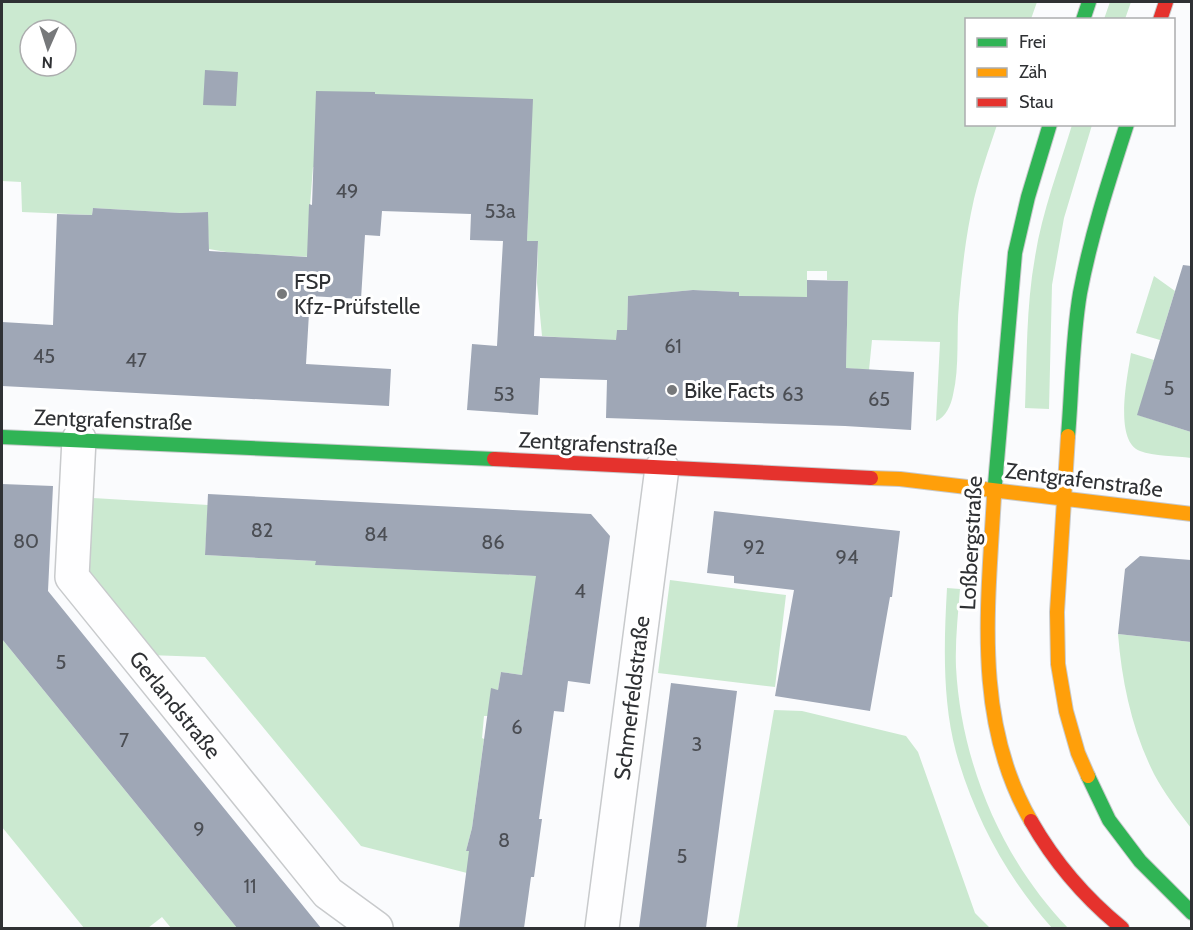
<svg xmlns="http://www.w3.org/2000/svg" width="1193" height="930" font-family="Cabin,sans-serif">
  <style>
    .green { fill: #cbe9d0; fill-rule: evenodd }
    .building { fill: #9fa7b6 }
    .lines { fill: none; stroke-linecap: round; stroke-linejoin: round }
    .street-casing { stroke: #c8cacc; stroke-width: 36 }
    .fast-casing { stroke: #c8cacc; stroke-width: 16 }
    .slow-casing { stroke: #c8cacc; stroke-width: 16 }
    .jam-casing { stroke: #c8cacc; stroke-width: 16 }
    .street { stroke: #fefeff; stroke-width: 33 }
    .fast { stroke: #30b455; stroke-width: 14 }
    .slow { stroke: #ff9f0a; stroke-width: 14 }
    .jam { stroke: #e5322d; stroke-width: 14 }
    .poi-dot { fill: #76787a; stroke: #fff; stroke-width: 2 }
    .labels { text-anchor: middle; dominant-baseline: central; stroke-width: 6; stroke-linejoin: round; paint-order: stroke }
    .number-label { font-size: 20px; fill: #4b4e54 }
    .poi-label { font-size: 22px; fill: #2f3134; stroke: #fff; text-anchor: start }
    .street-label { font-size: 22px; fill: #2f3134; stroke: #fff }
  </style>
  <rect width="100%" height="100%" fill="#fafbfd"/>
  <path class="green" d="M2 2H1037L1031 19 966 20V124L997 125C989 149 980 174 974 199 966 234 962 269 959 304 956 333 960 366 953 395 951 405 946 417 936 421L940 342 872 340 869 370 846 368 848 281 827 280V271H807V306L738 334 739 292 693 290 628 296 627 330H617L616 358 569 338 542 336 537 283 538 242 527 241 529 183 313 167 308 232 364 235 363 265 312 257 232 253 209 249 207 212 180 213 93 208 92 215 22 212 21 182 2 181ZM30 30H66V66H30Z
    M1110 2H1131L1125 19H1104Z
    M1072 125H1092L1064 218 1052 285 1049 409 1025 408C1027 358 1026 307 1035 257 1042 212 1059 168 1072 125Z
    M1154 276 1175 291 1160 340 1136 333Z
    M1131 353 1154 360 1138 415 1191 432V458C1177 456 1153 456 1140 451 1113 441 1128 374 1131 353Z
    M93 498 208 505 205 555 316 561V565L560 577 530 620 522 675 501 672 498 690 492 689 488 716H484L482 738 484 739 472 828 466 851H470L467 873 361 846 205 657 148 655 89 586Z
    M670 580 786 595 775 687 658 673Z
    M947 588 960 589C958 615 955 641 956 667 961 763 1002 860 1068 928H1052C1008 879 974 817 956 752 942 699 944 642 947 588Z
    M1118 634 1191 642V828C1178 811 1164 793 1154 774 1132 730 1122 683 1118 634Z
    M2 639 237 928H171L162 917 148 928H84L2 827Z
    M774 710 802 711 906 736 918 752 975 913 990 928H737Z"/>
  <path class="building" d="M205 70 238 72 236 106 203 105Z
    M316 91 375 92V94L533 99 527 241H538L534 336 616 340 617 330H627L628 296 693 290 739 292V296L807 297V280L848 281 846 368 914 372 911 430 845 426 606 418 607 380 540 378 538 415 467 410 472 344 497 346 503 241 470 240 471 214 382 211 380 236 365 235 361 299 310 296 306 364 391 369 389 406 2 386V322L53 325 57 214 92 215 93 208 180 213 208 212 209 251 307 257 309 204 312 205Z
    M1183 265 1191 266V432L1137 415Z
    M2 484 53 486 48 591 321 928H237L2 639Z
    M208 494 591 514 610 536 590 684 568 681 564 712 554 711 539 819H542L534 877H531L524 928H459L469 851H466L472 828 491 688 498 690 501 672 522 675 536 576 315 565 316 561 205 555Z
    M714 511 900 531 892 597H890L870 711 775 696 794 590 734 583V576L707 573Z
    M1140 556 1191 560V642L1118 634 1125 569Z
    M671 683 737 691 706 928H639Z"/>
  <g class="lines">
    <defs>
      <path id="street" d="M79 439 72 577 328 893 376 928
        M602 928 662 468"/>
      <path id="fast" d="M1083 20 1089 2
        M1068 436C1072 389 1072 340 1080 293 1091 235 1109 180 1127 124
        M2 437 494 459
        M994 496 1015 253 1028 197 1050 124
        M1088 776 1109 820 1140 861 1192 913"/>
      <path id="slow" d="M1068 436 1057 612 1058 664 1066 711 1078 753 1088 776
        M871 478 900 479 1192 514
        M994 496C988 606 973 721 1031 821"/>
      <path id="jam" d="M1160 20 1166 2
        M494 459 871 478
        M1031 821C1055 863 1084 897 1122 928"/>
    </defs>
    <use href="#street" class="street-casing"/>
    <use href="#fast" class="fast-casing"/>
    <use href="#slow" class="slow-casing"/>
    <use href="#jam" class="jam-casing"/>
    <use href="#street" class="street"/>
    <use href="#fast" class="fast"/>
    <use href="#slow" class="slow"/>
    <use href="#jam" class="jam"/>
  </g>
  <g class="poi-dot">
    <circle cx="282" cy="294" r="6"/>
    <circle cx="672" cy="390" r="6"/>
  </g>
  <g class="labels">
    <g class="number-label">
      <text x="347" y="191">49</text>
      <text x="500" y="211">53a</text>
      <text x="673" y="346">61</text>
      <text x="44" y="356">45</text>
      <text x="136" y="360">47</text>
      <text x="1169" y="388">5</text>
      <text x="504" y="394">53</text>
      <text x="793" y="394">63</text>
      <text x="879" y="399">65</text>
      <text x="262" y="530">82</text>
      <text x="376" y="534">84</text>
      <text x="26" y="541">80</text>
      <text x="493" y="542">86</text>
      <text x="754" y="547">92</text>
      <text x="847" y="557">94</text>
      <text x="580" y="591">4</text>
      <text x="61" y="662">5</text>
      <text x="517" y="727">6</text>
      <text x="124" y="740">7</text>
      <text x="697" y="744">3</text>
      <text x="199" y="829">9</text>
      <text x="504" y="840">8</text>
      <text x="682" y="856">5</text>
      <text x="250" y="886">11</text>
    </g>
    <g class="poi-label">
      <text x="294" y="281">FSP<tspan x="294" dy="25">Kfz-Prüfstelle</tspan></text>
      <text x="684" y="390">Bike Facts</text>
    </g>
    <g class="street-label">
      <text transform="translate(113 420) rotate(2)">Zentgrafenstraße</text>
      <text transform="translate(598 444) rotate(3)">Zentgrafenstraße</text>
      <text transform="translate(1084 480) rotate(7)">Zentgrafenstraße</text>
      <text transform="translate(971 543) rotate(-87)">Loßbergstraße</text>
      <text transform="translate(632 698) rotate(-83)">Schmerfeldstraße</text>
      <text transform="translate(175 705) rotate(51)">Gerlandstraße</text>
    </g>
  </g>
  <rect width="1193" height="930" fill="none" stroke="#2f3134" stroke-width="6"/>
  <rect x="965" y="18" width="210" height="108" fill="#ffffff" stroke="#acadae" stroke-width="1.5"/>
  <rect x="977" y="38" width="30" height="9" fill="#30b455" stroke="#acadae" stroke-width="1.5"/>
  <text x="1019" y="48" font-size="18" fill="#2f3134">Frei</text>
  <rect x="977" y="68" width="30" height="9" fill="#ff9f0a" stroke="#acadae" stroke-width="1.5"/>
  <text x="1019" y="78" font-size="18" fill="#2f3134">Zäh</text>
  <rect x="977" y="98" width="30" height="9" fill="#e5322d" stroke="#acadae" stroke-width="1.5"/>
  <text x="1019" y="108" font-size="18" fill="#2f3134">Stau</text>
  <g transform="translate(48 48) rotate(183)"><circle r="28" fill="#ffffff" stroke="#acadae" stroke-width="1.5"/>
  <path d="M0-4.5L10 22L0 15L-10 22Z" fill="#76787a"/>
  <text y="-9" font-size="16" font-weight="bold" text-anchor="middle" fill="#2f3134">N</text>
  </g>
</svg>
